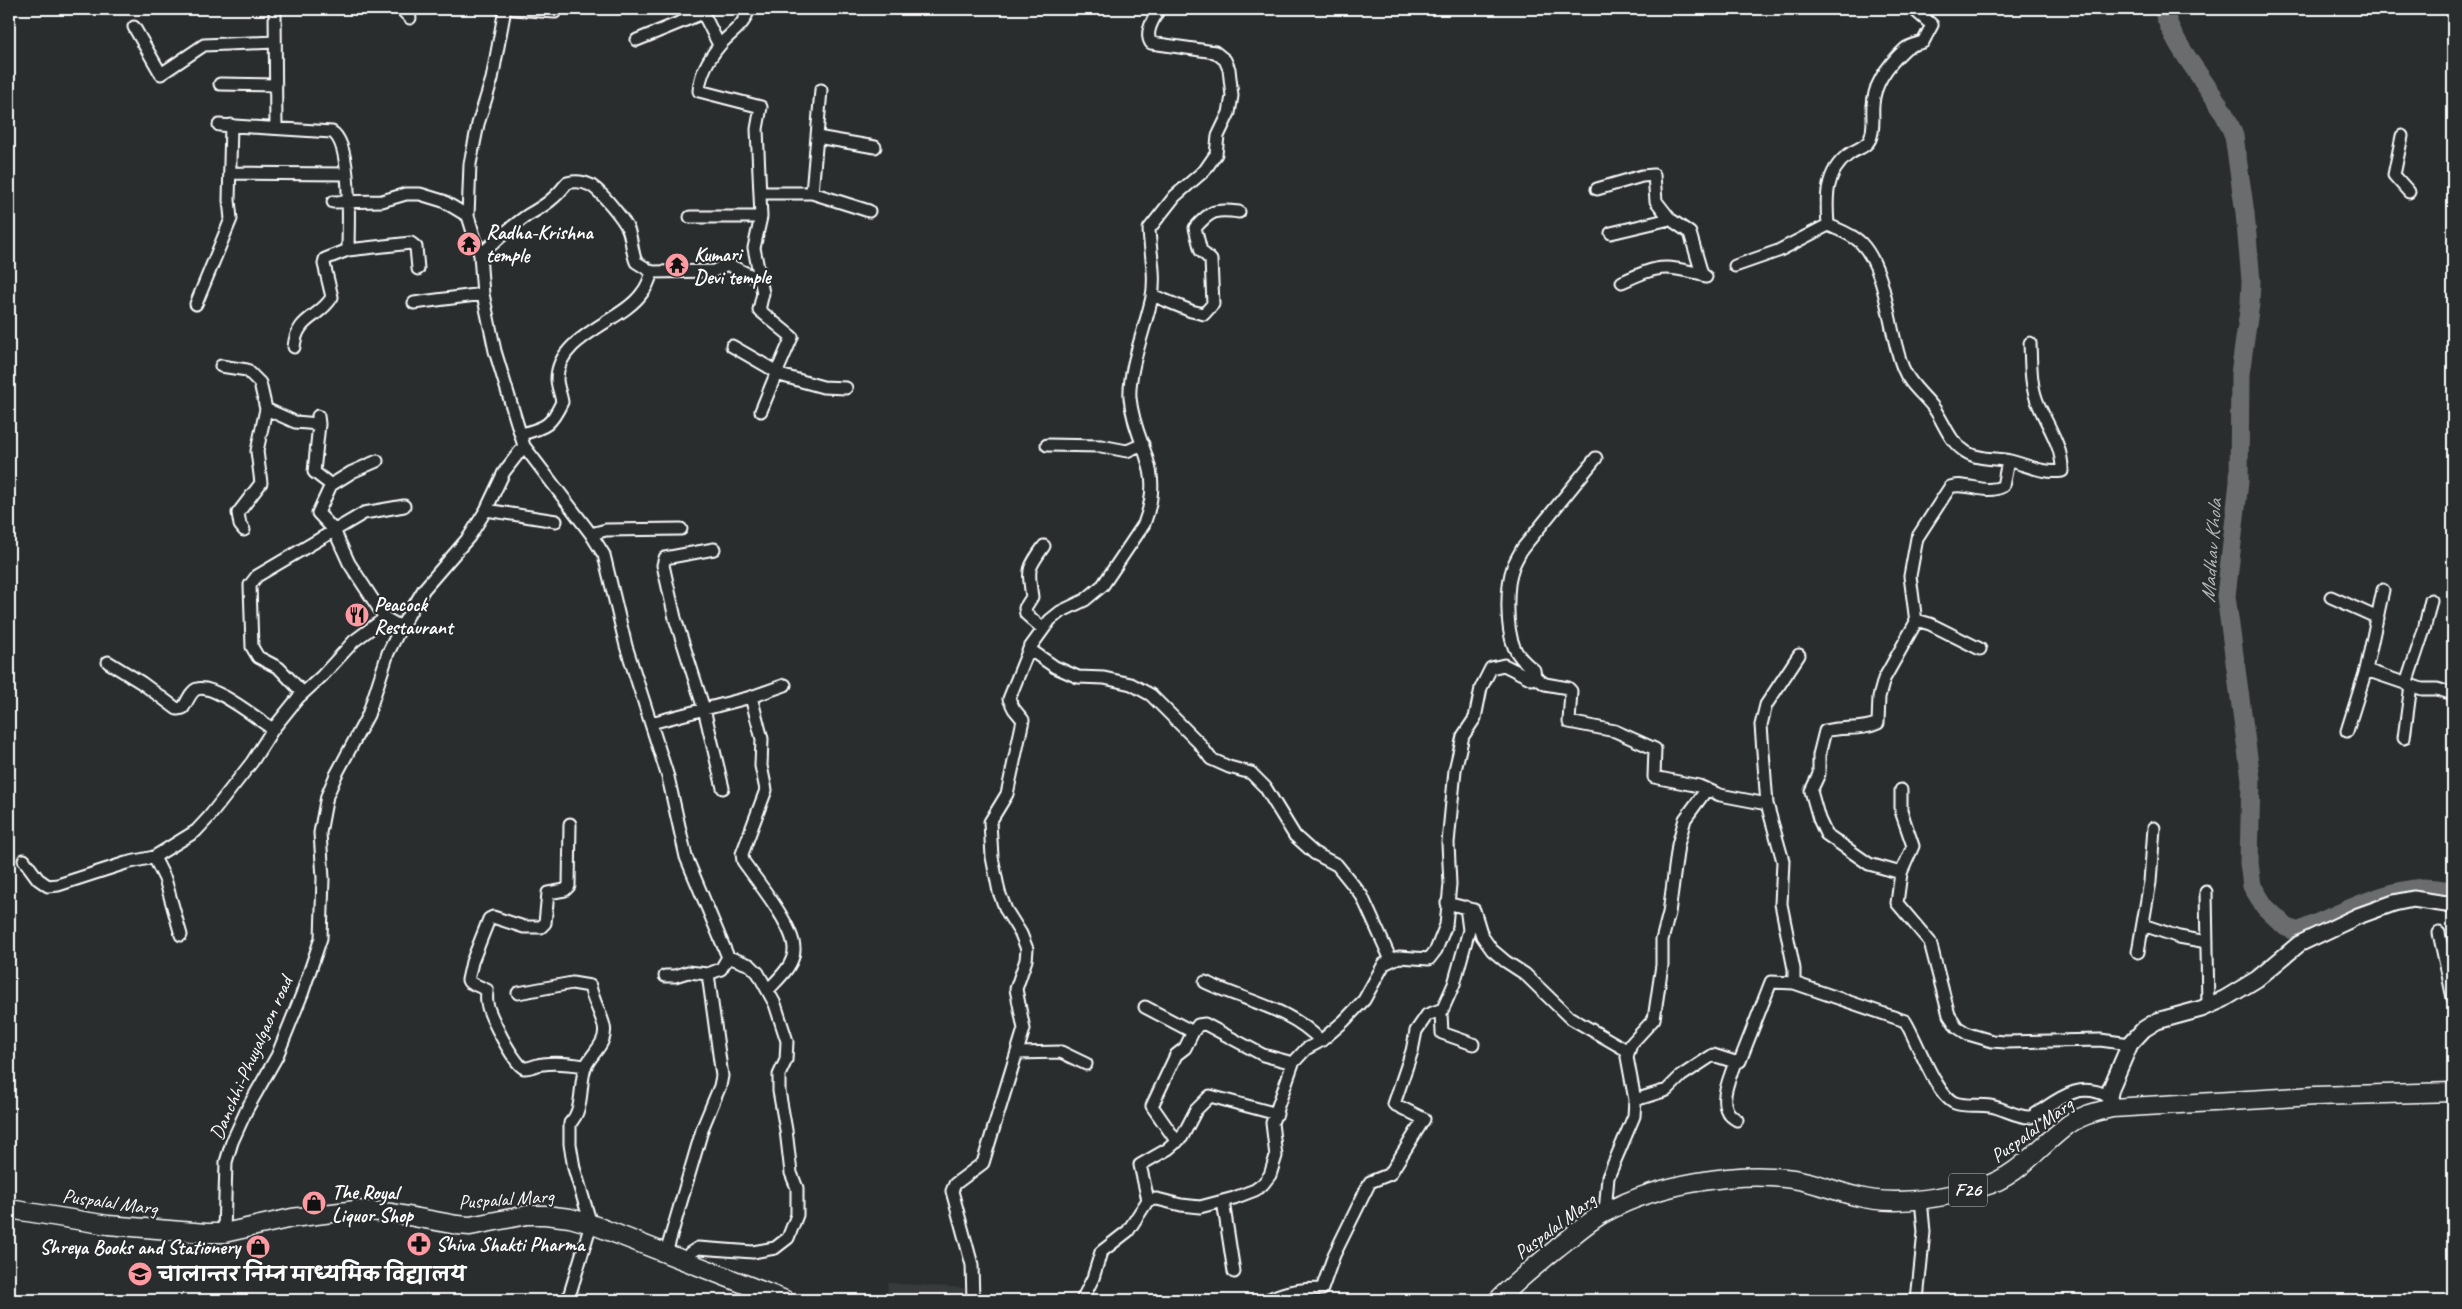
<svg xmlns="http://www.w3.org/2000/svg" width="2462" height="1309" font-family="Caveat,'Playpen Sans Deva',sans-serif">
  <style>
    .built { fill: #373a3b }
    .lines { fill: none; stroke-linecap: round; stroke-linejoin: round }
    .river { stroke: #6a6c6d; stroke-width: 19 }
    .street-casing { stroke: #fff; stroke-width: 15 }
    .secondary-casing { stroke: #fff; stroke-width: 19 }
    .primary-casing { stroke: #fff; stroke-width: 21 }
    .street { stroke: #2a2d2e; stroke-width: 11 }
    .secondary { stroke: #2a2d2e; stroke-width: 15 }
    .primary { stroke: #2a2d2e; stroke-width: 18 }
    .labels { text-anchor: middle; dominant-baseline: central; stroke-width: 4.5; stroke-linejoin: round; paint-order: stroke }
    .shield { fill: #2a2d2e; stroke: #bfc0c0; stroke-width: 1 }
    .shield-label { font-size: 19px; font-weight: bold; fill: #fff }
    .poi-label { font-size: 20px; font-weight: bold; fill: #fff; stroke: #2a2d2e; text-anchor: start }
    .street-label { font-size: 20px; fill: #fff; stroke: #2a2d2e }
    .water-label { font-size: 21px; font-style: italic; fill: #b4b6b6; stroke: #2a2d2e }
  </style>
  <rect width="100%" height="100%" fill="#2a2d2e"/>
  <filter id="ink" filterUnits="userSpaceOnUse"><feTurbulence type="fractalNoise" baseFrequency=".02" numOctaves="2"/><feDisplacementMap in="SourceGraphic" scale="10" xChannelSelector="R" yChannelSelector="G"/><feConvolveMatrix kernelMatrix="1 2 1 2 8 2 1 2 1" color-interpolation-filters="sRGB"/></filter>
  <g filter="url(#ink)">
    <path class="built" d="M888 1283 964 1288 966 1300H887Z"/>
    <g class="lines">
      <path class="river" d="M2163 9C2177 57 2218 90 2234 136L2245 213 2251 281 2250 304 2240 374 2239 482 2226 596 2251 779 2249 863 2252 886 2265 907 2286 927 2298 932C2337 915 2379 892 2422 888 2432 888 2443 890 2453 891"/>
      <defs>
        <path id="street" d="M275 9 276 128
          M401 9 410 18
          M513 9 555 12V9
          M748 9C746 25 730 33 720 45 709 58 700 74 699 91L761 107 757 129 761 217 754 248 763 293 759 310 792 337 776 374 823 387 846 388
          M1159 9C1154 19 1144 32 1151 43L1215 52 1225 60 1229 69 1232 96 1229 113 1218 136 1216 154 1205 170 1175 196 1149 229C1150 253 1156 272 1152 297 1146 326 1128 370 1130 398 1135 448 1166 467 1144 524L1103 585 1085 600 1060 612 1050 620 1029 649 1055 667 1078 677 1104 678 1131 684 1151 695 1199 743 1211 759 1229 767 1251 773 1265 787 1295 836 1314 853 1337 865 1362 896 1391 960
          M134 27 161 74 204 45 275 42
          M637 40 703 13 719 45
          M220 84 276 85
          M219 125 332 132C353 144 348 227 348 250L325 259 324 264 332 297C319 319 297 316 294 347
          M2402 136 2394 175 2409 192
          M817 137 875 147
          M230 173 346 174
          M1597 189 1642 176 1654 175 1656 201 1670 219 1690 233 1702 274 1706 277
          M760 193H812L869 211
          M812 193 821 90
          M333 202 382 201 406 194H420L443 201 468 216
          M690 217H761
          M1828 225C1839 230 1852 234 1861 243 1888 271 1888 332 1903 368 1909 384 1923 394 1933 407 1945 423 1948 441 1966 452 1978 460 1996 458 2010 461 2027 465 2044 474 2062 471 2063 446 2046 424 2037 401 2030 383 2031 362 2030 343
          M1611 233 1670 219
          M348 250 411 243 416 247 418 269
          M480 255C495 242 511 226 528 215 544 206 556 198 567 183 575 181 582 181 590 185 600 190 626 221 629 232 632 242 632 252 636 262L652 272 714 271 727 264 758 279
          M1735 266 1778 251 1828 225C1826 199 1825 172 1848 155 1855 149 1866 148 1870 139 1875 128 1872 116 1873 105 1874 83 1890 63 1905 49 1909 45 1917 44 1923 42L1932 25 1917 12 1919 9
          M1622 282C1660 265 1661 265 1702 274
          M1152 295 1191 311 1204 314 1213 304 1211 260 1201 251 1195 228C1211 210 1215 209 1239 212
          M414 303 483 294
          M196 304 231 219 229 200 231 125
          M732 346 777 372
          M221 366 247 370 260 383 266 409 257 451 261 483 238 513 240 525 244 530
          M266 409 295 422 319 424
          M761 411 776 374
          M318 416 319 424 314 472 331 485 318 513 334 530 349 563 385 618 401 627
          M522 434C547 427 551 425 562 402 561 395 557 386 557 379 557 336 622 322 642 293 647 287 650 279 652 272
          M1047 445 1101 446 1127 451 1143 444
          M524 446 591 534 604 555 626 646 668 777 686 857 728 957 721 969 708 974 722 1076 720 1086 703 1127 666 1253
          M331 485 352 472 377 461
          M486 510 556 521
          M591 534 606 530 681 529
          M714 549 665 558 663 565 675 618 704 709 723 788
          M2331 597 2378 618
          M1916 620 1930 624 1980 649
          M1042 628 1026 614 1025 608 1032 597C1028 568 1027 570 1044 546
          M1799 655 1766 705 1761 725 1767 804 1783 861 1781 904 1794 969V983L1905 1021C1916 1038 1936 1096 1955 1103 1966 1107 1978 1104 1990 1106 2004 1108 2017 1118 2031 1117 2057 1101 2078 1079 2109 1097
          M108 662 142 683 177 709 183 708C187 702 191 691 197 689 214 683 258 720 273 729
          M2366 670 2383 590
          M1535 677 1545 684 1568 688 1571 691 1569 722 1615 731 1655 749 1654 777 1699 786 1720 795 1767 804
          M2406 684 2424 630 2431 600
          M303 693 279 668 258 657 252 647 250 585 257 576 364 513 404 506
          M751 697 785 685
          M651 723 751 697 762 739 761 766 766 790 742 854 743 861C757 881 793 925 794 948 795 965 778 979 768 990
          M2347 731 2366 670 2422 689H2437L2453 694
          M2404 738 2411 685
          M1901 790V811L1913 846 1901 873 1897 903 1930 942 1949 1015 1957 1027 1968 1034 1992 1041 2006 1042 2100 1040 2130 1044
          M570 824 569 886 565 890 548 893 545 923 541 927H524L493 917 489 919 472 962 468 980 469 982 487 990C487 994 486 998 487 1002 487 1012 515 1066 524 1068 530 1069 537 1064 543 1064 557 1062 571 1064 585 1066
          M154 857 165 879 181 935
          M24 860 38 879 48 886 58 885 126 863 154 857 196 831 209 817 252 762 273 729 298 698 322 676 354 641 385 618
          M1901 873 1869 864 1826 834 1819 819 1811 791 1819 774V755L1825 731C1842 726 1862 731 1878 723L1879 697 1884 679 1916 622 1910 576 1917 538 1950 487C1967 481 1985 496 2003 486L2008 461
          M2206 892 2208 1006
          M1447 903 1474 910 1482 936 1492 950 1505 961 1525 974 1569 1017 1628 1051
          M1466 907 1469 930 1454 984 1441 1013 1442 1033 1473 1044
          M2143 925 2179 937 2207 942
          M2439 933 2453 998
          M2138 952 2150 882 2154 828
          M665 976H675L688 972 708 974
          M1205 982C1244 1001 1289 1007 1321 1041
          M518 993 572 983 590 986C593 1001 601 1013 604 1026 608 1044 590 1054 585 1068 579 1085 584 1110 570 1123V1144L574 1168 591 1224 568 1300
          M1145 1007 1193 1032 1198 1025 1205 1024 1263 1055 1293 1063
          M1017 1053 1061 1052 1086 1064
          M1735 1062 1740 1061 1771 982 1794 983
          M1635 1100 1667 1090 1681 1076 1713 1055 1735 1062C1729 1081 1714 1108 1737 1120
          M1177 1142 1152 1106 1176 1055 1185 1048 1193 1032
          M1148 1200 1140 1165 1168 1149 1182 1137 1196 1110 1210 1096 1277 1114
          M1223 1201 1234 1272
          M1605 1212 1608 1177 1634 1116 1635 1100 1627 1057 1631 1044 1654 1019 1662 965V940L1669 913 1678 845 1685 819 1707 789
          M224 1233 226 1162 232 1142 247 1109 277 1056 302 994 321 938 323 878 320 833 327 796 336 775 368 715 388 653 401 627 424 589 469 537 486 510 504 472 524 446 495 351 483 294 480 255 468 216 470 164 478 124 492 79 505 9
          M687 1262 690 1253 698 1248 753 1252 775 1248 788 1238 797 1215V1188L791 1173 786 1130 779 1091V1075L786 1060 787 1041 775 1004 758 973 750 965 728 957
          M973 1300 972 1265 952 1191 955 1184 983 1163 1024 1029 1016 989 1026 960 1027 949 1021 934 1006 910 999 892 992 857 990 822 1007 794 1023 720 1014 709 1009 699 1029 649
          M1082 1300 1093 1278 1101 1252 1128 1231 1148 1200 1157 1199 1181 1205 1200 1207 1234 1198 1255 1190 1263 1184 1270 1175 1276 1156 1272 1123 1293 1063 1306 1049 1321 1041 1344 1021 1364 1000 1384 964 1399 957 1429 959 1436 950 1446 925 1450 884 1448 843 1455 770 1463 736 1475 718 1481 688 1491 668 1504 665 1532 679 1535 677 1534 670C1526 664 1518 657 1514 647 1506 628 1506 586 1513 567 1515 561 1519 555 1522 549L1596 458
          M1267 1300C1285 1291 1302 1289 1322 1289L1334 1255 1370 1182 1390 1174 1424 1119 1394 1104 1412 1051 1416 1031 1427 1015 1443 1009
          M1917 1300 1924 1232 1921 1199"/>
        <path id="secondary" d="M2112 1108 2109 1097 2111 1088 2130 1044 2144 1029 2157 1021 2201 1009 2224 999 2257 979 2299 944 2358 916 2394 903 2413 899 2453 905"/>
        <path id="primary" d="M9 1209 108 1225 206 1233H224L292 1218 356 1210 392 1213 457 1225 470 1226 527 1215H545L570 1218 591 1224 785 1300
          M1498 1300C1516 1281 1537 1265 1557 1248 1573 1236 1588 1221 1606 1212 1658 1184 1735 1171 1793 1179 1815 1182 1835 1191 1855 1196 1895 1207 1943 1198 1982 1187 2017 1177 2037 1149 2064 1128 2078 1116 2095 1112 2112 1108L2315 1096 2453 1092"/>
      </defs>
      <use href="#street" class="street-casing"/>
      <use href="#secondary" class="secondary-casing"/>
      <use href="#primary" class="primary-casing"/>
      <use href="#street" class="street"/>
      <use href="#secondary" class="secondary"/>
      <use href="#primary" class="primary"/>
    </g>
  </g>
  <defs>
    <symbol id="temple-disc" viewBox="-11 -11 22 22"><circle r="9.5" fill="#ff9aa2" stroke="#2a2d2e"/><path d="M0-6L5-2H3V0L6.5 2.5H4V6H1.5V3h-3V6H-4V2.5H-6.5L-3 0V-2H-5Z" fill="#111"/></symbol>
    <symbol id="restaurant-disc" viewBox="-11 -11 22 22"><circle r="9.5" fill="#ff9aa2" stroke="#2a2d2e"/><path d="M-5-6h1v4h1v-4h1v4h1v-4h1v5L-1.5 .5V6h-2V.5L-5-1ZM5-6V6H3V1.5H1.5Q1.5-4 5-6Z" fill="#111"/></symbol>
    <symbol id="shop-disc" viewBox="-11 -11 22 22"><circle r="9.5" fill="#ff9aa2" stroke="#2a2d2e"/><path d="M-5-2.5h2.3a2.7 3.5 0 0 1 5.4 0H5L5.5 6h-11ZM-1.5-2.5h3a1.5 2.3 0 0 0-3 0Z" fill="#111"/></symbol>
    <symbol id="pharmacy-disc" viewBox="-11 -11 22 22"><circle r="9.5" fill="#ff9aa2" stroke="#2a2d2e"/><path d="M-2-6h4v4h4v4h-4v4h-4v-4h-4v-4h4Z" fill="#111"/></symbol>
    <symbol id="school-disc" viewBox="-11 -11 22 22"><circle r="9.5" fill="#ff9aa2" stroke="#2a2d2e"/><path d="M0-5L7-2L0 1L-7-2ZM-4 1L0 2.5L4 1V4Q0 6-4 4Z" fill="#111"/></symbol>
  </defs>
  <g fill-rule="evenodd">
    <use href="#temple-disc" x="455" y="230" width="28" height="28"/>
    <use href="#temple-disc" x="663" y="251" width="28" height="28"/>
    <use href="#restaurant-disc" x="343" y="601" width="28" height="28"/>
    <use href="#shop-disc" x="300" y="1189" width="28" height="28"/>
    <use href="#pharmacy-disc" x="405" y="1230" width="28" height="28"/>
    <use href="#shop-disc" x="244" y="1233" width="28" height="28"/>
    <use href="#school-disc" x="126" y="1260" width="28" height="28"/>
  </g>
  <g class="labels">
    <rect class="shield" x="1949" y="1173.5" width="38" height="33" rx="4"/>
    <g class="shield-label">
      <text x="1968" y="1190">F26</text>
    </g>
    <g class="poi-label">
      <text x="486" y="232">Radha-Krishna<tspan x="486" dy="23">temple</tspan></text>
      <text x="694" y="254">Kumari<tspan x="694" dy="23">Devi temple</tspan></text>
      <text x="374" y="604">Peacock<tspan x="374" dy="23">Restaurant</tspan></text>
      <text x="332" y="1192">The Royal<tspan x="332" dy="23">Liquor Shop</tspan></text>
      <text x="436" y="1244">Shiva Shakti Pharma</text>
      <text x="240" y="1247" text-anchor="end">Shreya Books and Stationery</text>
      <text x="158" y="1274">चालान्तर निम्न माध्यमिक विद्यालय</text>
    </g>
    <g class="street-label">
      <text transform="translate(251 1058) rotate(-66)">Danchhi-Phuyalgaon road</text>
      <text transform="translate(2032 1130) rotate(-36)">Puspalal Marg</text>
      <text transform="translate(506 1199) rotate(-4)">Puspalal Marg</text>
      <text transform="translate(110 1202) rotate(8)">Puspalal Marg</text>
      <text transform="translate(1555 1226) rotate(-37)">Puspalal Marg</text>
    </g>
    <g class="water-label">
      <text transform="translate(2211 551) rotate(-86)">Madhav Khola</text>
    </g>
  </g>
  <rect width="2462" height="1309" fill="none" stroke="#2a2d2e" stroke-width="30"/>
  <rect x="15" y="15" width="2432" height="1279" fill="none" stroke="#fff" stroke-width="2" filter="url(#ink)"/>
</svg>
